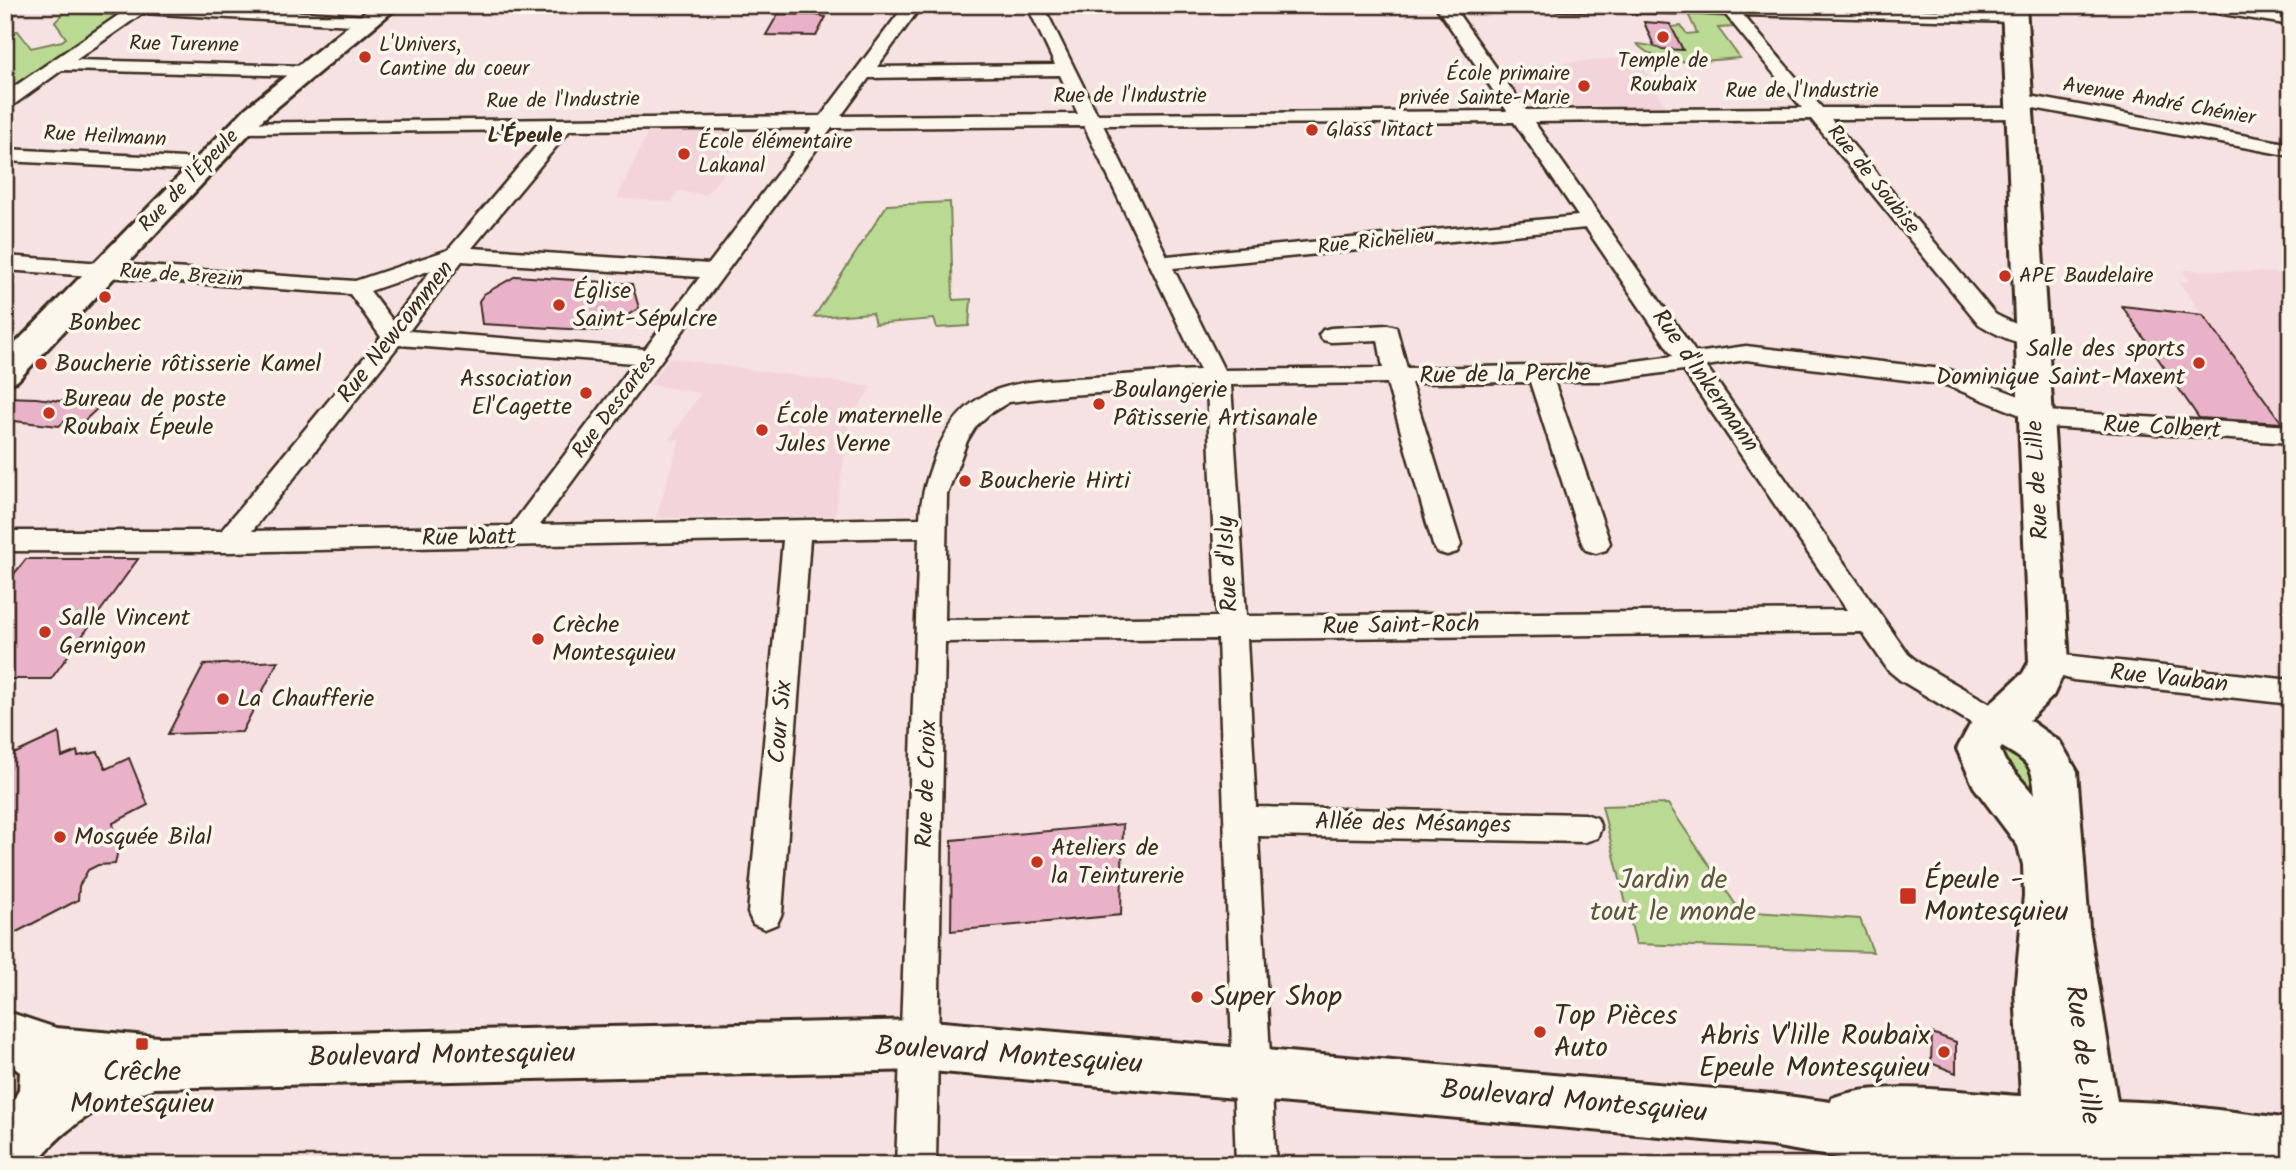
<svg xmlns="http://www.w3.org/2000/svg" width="2296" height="1170" font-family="Kalam,sans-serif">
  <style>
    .built { fill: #f2d4da }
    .green { fill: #bada94; stroke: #7a8259; stroke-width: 2 }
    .building { fill: #e9b2c9; stroke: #3b2a1e; stroke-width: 2 }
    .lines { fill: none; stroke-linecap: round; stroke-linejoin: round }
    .street-casing { stroke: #3b2a1e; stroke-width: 5 }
    .secondary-casing { stroke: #3b2a1e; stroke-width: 6 }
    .street { fill: #fbf7ec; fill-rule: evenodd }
    .secondary { fill: #fbf7ec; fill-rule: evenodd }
    .poi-dot { fill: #c8321e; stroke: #fbf7ec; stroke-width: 2.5 }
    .labels { text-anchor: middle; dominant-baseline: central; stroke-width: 7; stroke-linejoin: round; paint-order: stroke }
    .far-street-label { font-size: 21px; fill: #3b2a1e; stroke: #fbf7ec }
    .far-poi-label { font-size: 21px; fill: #3b2a1e; stroke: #fbf7ec; text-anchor: start }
    .far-neighbourhood-label { font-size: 21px; font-weight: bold; fill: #3b2a1e; stroke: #fbf7ec }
    .poi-label { font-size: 24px; fill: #3b2a1e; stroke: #fbf7ec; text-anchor: start }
    .street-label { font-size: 24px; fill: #3b2a1e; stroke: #fbf7ec }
    .near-park-label { font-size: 28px; fill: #5b563c; stroke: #fbf7ec }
    .near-poi-label { font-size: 28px; fill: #3b2a1e; stroke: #fbf7ec; text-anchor: start }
    .near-street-label { font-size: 28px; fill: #3b2a1e; stroke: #fbf7ec }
  </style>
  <rect width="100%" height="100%" fill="#f6e2e2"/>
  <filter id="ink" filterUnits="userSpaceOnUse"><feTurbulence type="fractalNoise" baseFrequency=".0143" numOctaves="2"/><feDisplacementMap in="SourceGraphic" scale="14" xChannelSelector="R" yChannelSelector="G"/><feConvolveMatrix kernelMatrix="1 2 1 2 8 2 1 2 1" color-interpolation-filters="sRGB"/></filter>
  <g filter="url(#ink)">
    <path class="built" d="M1637 57 1666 107 1537 108 1526 104 1501 68Z
      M739 130 721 177 706 195 677 191 672 202 617 198 649 131Z
      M2182 270 2291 273V423H2282L2179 282 2190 281Z
      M669 358 871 387 850 421 835 516 656 518 680 439 669 440 701 393 650 385Z"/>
    <path class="green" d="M69 8 81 13 118 15 5 91V31H18L31 48 62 41 66 38 55 22Z
      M1688 14 1726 17 1734 27 1718 28 1740 58C1705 60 1662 70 1637 44 1652 44 1665 54 1679 47L1671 27 1681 26 1687 34 1697 33Z
      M950 202 953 300 971 299 969 326 937 328 934 319 875 324 872 313 814 317 887 205Z
      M2005 748 2026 753 2045 820 1997 754Z
      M1668 804 1740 911 1860 919 1873 952 1636 944 1602 806Z"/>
    <path class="building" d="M778 14 816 15 826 17 816 36 766 35Z
      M1644 22 1670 24 1683 50 1662 49 1654 46Z
      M516 276 632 284 639 308 602 331 482 324 479 301 484 294Z
      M2122 306 2203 315 2282 423 2199 418Z
      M5 397 36 398 100 406 82 423 65 421 59 426 5 420Z
      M26 559H138L51 679H5V585Z
      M278 661 242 732 168 734 204 665Z
      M59 733 62 757 77 751 78 756 98 752 106 769 129 758 148 805 113 823 118 850 115 864 98 865 88 870 79 886 78 900 5 938V758Z
      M1123 824 1121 915 951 931 952 840Z
      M1932 1033 1956 1042V1073L1931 1063Z"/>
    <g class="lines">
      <defs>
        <path id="street" d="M87 5H186L370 16 379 21 370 26 143 13 76 60 307 66 316 71 307 76 62 70 12 106 5 108V93L123 12 95 10Z
          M905 5H922L877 67 1055 65 1027 5H1043L1097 114 1507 111 1435 5H1452L1526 110 1802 108 1725 14 1556 10 1548 5H1759L2021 13 2023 17 2015 22 1743 15 1822 108H2026L2028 112 2026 116 2019 118 1831 119 1995 314C2006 321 2039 332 2044 338L2040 343C2021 348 1995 334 1979 324L1811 119 1534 122 1696 353 1746 346 1950 370 2043 405 2046 411 2291 426V443L2034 426 2025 424 2023 416 1946 385 1746 360 1706 366 1908 654 1920 664 2008 714 2012 723 2008 732 1997 736 1986 732 1900 680 1888 670 1862 632 1247 639 1256 807 1585 814 1597 818 1601 828 1597 838 1585 842 1258 836 1276 1165H1236L1218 639 945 642 936 1165H896L919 537 810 539 782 913 777 924 765 929 753 924 748 913 783 540 228 552 5 551V531H221L381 337 350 294 5 270V256L355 281 448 250 550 130 241 133 231 127 234 123 821 116ZM1060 75 1078 114 841 116 869 78ZM1514 122 1578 216 1167 256 1103 125ZM1084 126 1200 370C1165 371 1129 375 1093 377 1021 382 966 378 935 456 927 478 921 495 920 518L540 525 832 128ZM812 128 709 264 472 248 570 130ZM1586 228 1673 356 1606 365 1407 368 1396 327 1388 325 1331 328 1323 330 1319 335 1323 340 1331 342 1378 340 1383 368 1224 370 1173 268ZM462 261 700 277 645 349 409 331ZM431 270 393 321 370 291ZM399 345 634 363 511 526 252 531ZM1683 370 1847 610 1246 616 1231 385 1387 383 1433 545 1437 552 1447 555 1457 552 1461 545 1411 383 1530 382 1582 543 1586 550 1596 553 1606 550 1610 543 1554 381H1606ZM1207 386 1217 617 945 620 947 494 967 441 976 426 989 414 1009 402 1068 395Z
          M2190 5H2231L2291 15V25L2198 10Z
          M2019 94 2291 144V156L2012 104 2010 100Z
          M5 149 203 159 210 161 213 165 210 169 203 171 5 161Z
          M2049 650 2073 656 2291 680V704L2073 680 2039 670 2034 662 2039 654Z"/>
        <path id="secondary" d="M374 5H400L264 118 17 381 5 385V354L246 108Z
          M2002 5H2026L2069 662 2053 696 2029 720 2060 742 2077 771 2089 927 2117 1101 2161 1103 2291 1119V1165H2227L2138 1155 2142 1165H1879L1772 1146 920 1070 154 1088C142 1093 128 1094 117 1100 85 1115 55 1137 35 1165H5V1116L19 1090 20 1072 5 1061V1011L56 1028 159 1037 920 1020 1772 1094 1831 1102 1832 1098C1879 1079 1969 1093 2021 1096L2015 992 2024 895 2023 865 2018 846 1974 787 1957 749 1970 725 1982 711 2023 673 2029 662ZM2002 747C2029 763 2033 765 2035 796L2005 761 2000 750Z"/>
      </defs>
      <use href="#street" class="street-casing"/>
      <use href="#secondary" class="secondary-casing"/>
      <use href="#street" class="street"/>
      <use href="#secondary" class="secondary"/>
    </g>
  </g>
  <g class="poi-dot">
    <circle cx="1663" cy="37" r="7"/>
    <circle cx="365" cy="57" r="7"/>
    <circle cx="1584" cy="86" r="7"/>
    <circle cx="1312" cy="130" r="7"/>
    <circle cx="684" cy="154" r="7"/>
    <circle cx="2005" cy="276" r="7"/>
    <circle cx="105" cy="297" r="7"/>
    <circle cx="559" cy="305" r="7"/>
    <circle cx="2199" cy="363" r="7"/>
    <circle cx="41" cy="364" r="7"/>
    <circle cx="586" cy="393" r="7"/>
    <circle cx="1099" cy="404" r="7"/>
    <circle cx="49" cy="413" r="7"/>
    <circle cx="762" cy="430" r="7"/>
    <circle cx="965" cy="481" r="7"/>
    <circle cx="45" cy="632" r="7"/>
    <circle cx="538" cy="639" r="7"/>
    <circle cx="223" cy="699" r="7"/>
    <circle cx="60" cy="837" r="7"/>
    <circle cx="1037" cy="862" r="7"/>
    <rect x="1899" y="887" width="18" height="18" rx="3.5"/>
    <circle cx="1197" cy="997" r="7"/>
    <circle cx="1540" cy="1032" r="7"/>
    <rect x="135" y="1037" width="14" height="14" rx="3.5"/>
    <circle cx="1944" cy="1052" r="7"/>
  </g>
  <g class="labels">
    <g class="far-street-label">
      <text transform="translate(184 45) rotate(1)">Rue Turenne</text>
      <text x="1802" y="91">Rue de l'Industrie</text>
      <text x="1130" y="96">Rue de l'Industrie</text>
      <text transform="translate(563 101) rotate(-1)">Rue de l'Industrie</text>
      <text transform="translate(2159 102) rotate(10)">Avenue André Chénier</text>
      <text transform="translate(105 137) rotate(3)">Rue Heilmann</text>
      <text transform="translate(1873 180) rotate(51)">Rue de Soubise</text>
      <text transform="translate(189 181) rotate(-46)">Rue de l'Épeule</text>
      <text transform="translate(1376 242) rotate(-6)">Rue Richelieu</text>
      <text transform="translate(181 276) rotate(4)">Rue de Brezin</text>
      <text transform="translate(615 406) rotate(-53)">Rue Descartes</text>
    </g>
    <g class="far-poi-label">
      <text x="379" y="45">L'Univers,<tspan x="379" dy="24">Cantine du coeur</tspan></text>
      <text x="1663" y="61" text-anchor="middle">Temple de<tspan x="1663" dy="24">Roubaix</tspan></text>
      <text x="1570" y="74" text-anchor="end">École primaire<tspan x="1570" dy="24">privée Sainte-Marie</tspan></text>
      <text x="1326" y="130">Glass Intact</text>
      <text x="698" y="142">École élémentaire<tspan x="698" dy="24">Lakanal</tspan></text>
      <text x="2019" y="276">APE Baudelaire</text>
    </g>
    <g class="far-neighbourhood-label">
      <text x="525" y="136">L'Épeule</text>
    </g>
    <g class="poi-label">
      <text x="573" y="291">Église<tspan x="573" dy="28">Saint-Sépulcre</tspan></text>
      <text x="105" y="323" text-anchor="middle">Bonbec</text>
      <text x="2185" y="349" text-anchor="end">Salle des sports<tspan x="2185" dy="28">Dominique Saint-Maxent</tspan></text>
      <text x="55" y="364">Boucherie rôtisserie Kamel</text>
      <text x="572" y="379" text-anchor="end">Association<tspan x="572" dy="28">El'Cagette</tspan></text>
      <text x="1113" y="390">Boulangerie<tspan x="1113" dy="28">Pâtisserie Artisanale</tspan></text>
      <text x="63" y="399">Bureau de poste<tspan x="63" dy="28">Roubaix Épeule</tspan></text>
      <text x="776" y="416">École maternelle<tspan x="776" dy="28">Jules Verne</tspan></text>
      <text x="979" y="481">Boucherie Hirti</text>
      <text x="59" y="618">Salle Vincent<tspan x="59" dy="28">Gernigon</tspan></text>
      <text x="552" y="625">Crèche<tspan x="552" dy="28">Montesquieu</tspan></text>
      <text x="237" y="699">La Chaufferie</text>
      <text x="74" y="837">Mosquée Bilal</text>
      <text x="1051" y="848">Ateliers de<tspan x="1051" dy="28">la Teinturerie</tspan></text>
    </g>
    <g class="street-label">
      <text transform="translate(396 332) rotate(-52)">Rue Newcommen</text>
      <text transform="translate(1505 375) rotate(-1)">Rue de la Perche</text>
      <text transform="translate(1705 381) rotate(55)">Rue d'Inkermann</text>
      <text transform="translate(2162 428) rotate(3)">Rue Colbert</text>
      <text transform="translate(2038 480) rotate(-93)">Rue de Lille</text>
      <text transform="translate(469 538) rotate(-1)">Rue Watt</text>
      <text transform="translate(1228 564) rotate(-93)">Rue d'Isly</text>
      <text transform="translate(1401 626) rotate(-1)">Rue Saint-Roch</text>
      <text transform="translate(2169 679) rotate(6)">Rue Vauban</text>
      <text transform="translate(781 722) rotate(-85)">Cour Six</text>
      <text transform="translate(927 784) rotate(-88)">Rue de Croix</text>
      <text transform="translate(1413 824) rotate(1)">Allée des Mésanges</text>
    </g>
    <g class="near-park-label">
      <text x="1673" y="880">Jardin de<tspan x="1673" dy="32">tout le monde</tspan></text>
    </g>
    <g class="near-poi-label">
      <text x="1924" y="880">Épeule -<tspan x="1924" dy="32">Montesquieu</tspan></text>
      <text x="1211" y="997">Super Shop</text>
      <text x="1554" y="1016">Top Pièces<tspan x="1554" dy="32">Auto</tspan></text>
      <text x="1930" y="1036" text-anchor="end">Abris V'lille Roubaix<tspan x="1930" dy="32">Epeule Montesquieu</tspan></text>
      <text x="142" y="1072" text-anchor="middle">Crêche<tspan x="142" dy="32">Montesquieu</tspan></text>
    </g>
    <g class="near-street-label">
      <text transform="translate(2082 1055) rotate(83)">Rue de Lille</text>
      <text transform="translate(442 1056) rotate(-1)">Boulevard Montesquieu</text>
      <text transform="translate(1009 1056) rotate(4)">Boulevard Montesquieu</text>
      <text transform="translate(1574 1102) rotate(5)">Boulevard Montesquieu</text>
    </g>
  </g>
  <rect width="2296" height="1170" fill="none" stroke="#fbf7ec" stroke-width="28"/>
  <rect x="14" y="14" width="2268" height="1142" fill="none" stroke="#3b2a1e" stroke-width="2.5" filter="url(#ink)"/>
</svg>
